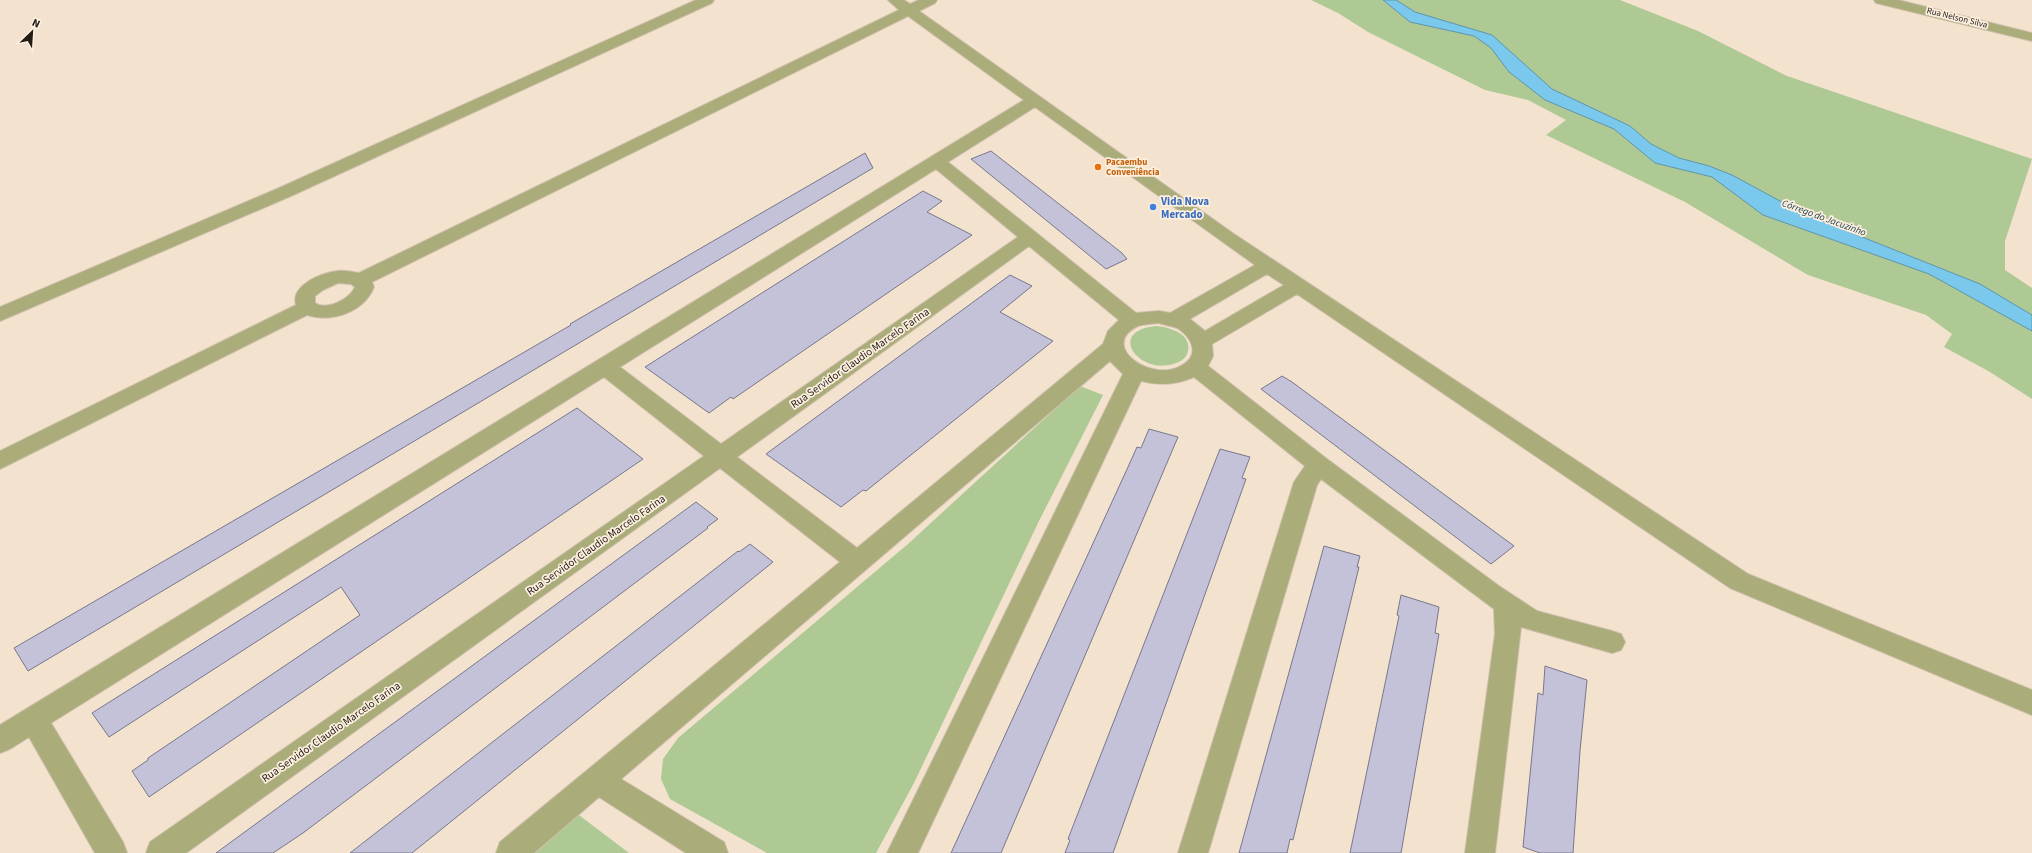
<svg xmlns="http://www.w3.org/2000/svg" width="2032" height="853" font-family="'Source Sans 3',sans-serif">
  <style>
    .green { fill: #afc995 }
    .water { fill: #7ac8eb; stroke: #6095ab }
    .building { fill: #c3c2d9; stroke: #78778c }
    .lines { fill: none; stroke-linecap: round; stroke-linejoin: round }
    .minor-casing { stroke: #cebfac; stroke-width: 2 }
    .minor { fill: #aaac7a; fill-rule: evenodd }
    .food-dot { fill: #e8710a; stroke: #fdefdf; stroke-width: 1.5 }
    .shop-dot { fill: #3f7fe0; stroke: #fdefdf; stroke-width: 1.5 }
    .labels { text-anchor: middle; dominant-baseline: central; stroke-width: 3.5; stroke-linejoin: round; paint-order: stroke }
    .far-street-label { font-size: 9px; fill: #231d16; stroke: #fdefdf }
    .far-food-label { font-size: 9px; font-weight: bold; fill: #c56008; stroke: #fdefdf; text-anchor: start }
    .far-water-label { font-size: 10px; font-style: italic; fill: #1d4150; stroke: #fdefdf }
    .shop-label { font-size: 11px; font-weight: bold; fill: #366cbe; stroke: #fdefdf; text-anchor: start }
    .street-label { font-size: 11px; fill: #231d16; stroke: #fdefdf }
  </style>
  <rect width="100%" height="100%" fill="#f3e2cd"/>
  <path class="green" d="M1311 0H1620L1698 31 1787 76 2032 159 2005 241V270L2032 288V399L1990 372 1944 347 1952 334 1926 315 1808 275 1685 202 1546 135 1566 120 1528 100 1485 90 1368 32 1338 13Z
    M1156 326C1168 327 1192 333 1188 351 1187 357 1182 361 1176 363 1140 377 1105 331 1156 326Z
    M1080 386 1103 395 1039 521 914 783 876 853H767L670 799 661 779 663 759 678 738 908 544Z
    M567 806 629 853H516Z"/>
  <path class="water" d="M1383 0H1396L1415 12 1492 35 1552 89 1630 126 1651 144 1679 158 1709 166 1732 175 1802 213 1980 284 2032 315V331L1929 274 1763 215 1712 177 1655 163 1614 129 1545 100 1509 72 1491 48 1474 36 1410 22Z"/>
  <path class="building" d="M991 151 1122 253 1127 259 1106 269 971 159Z
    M865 153 873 168 28 671 14 648 571 325 570 324Z
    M923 191 942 201 927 212 972 235 733 399 731 397 709 413 645 367Z
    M1010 275 1032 286 1000 312 1053 341 866 491 863 490 841 507 766 454Z
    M1282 376 1292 382 1514 546 1491 564 1261 389Z
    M577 408 643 459 149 797 132 771 148 760V758L360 615 341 587 109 737 92 713Z
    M1149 429 1178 437 1001 853H951L1128 467 1137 447 1141 448Z
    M1220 449 1250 457 1242 478 1246 479 1113 853H1065L1070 840 1068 839 1073 826Z
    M696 502 718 519 707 527 708 528 303 833 273 853H216Z
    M750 544 773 562 412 853H350L738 551 739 552Z
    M1324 546 1360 556 1357 567H1359L1293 840 1290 839 1287 853H1239Z
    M1401 595 1439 607 1435 633 1439 634 1401 853H1350L1399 616 1397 615Z
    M1545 666 1587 680 1580 751 1573 853H1540L1523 847 1538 693 1543 695Z"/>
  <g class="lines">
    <defs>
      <path id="minor" d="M696 0H714L712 3 291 196 0 321V307L279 188Z
        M888 0H904L910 4 919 0H937L935 3 919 11 1234 234 1748 574 2032 690V715L1730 588 1297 294 1212 344 1213 356 1208 366 1327 459 1499 586 1537 611 1612 631 1621 634 1625 642 1621 650 1612 653 1521 627 1495 853H1465L1495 634 1494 609 1321 479 1317 485 1208 853H1178L1294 482 1305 466 1194 377C1176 385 1160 386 1141 381L918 853H887L1123 374 1110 361 621 779 724 842 728 853H686L599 797 534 853H496L500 842 840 562 720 468 186 853H146L150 842 704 456 604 377 51 723 123 842 127 853H95L29 737 10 749 0 753V725L1024 100 908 16 372 282 374 287C364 312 332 323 307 315L0 469V451L296 305C290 285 322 273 337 271 344 270 352 272 359 273L899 10ZM1035 107 1255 265 1170 313 1159 311 1136 313 948 162ZM936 169 1018 237 721 444 620 367ZM1029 246 1119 320 1108 331 1103 344 857 548 737 457ZM1267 274 1284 285 1205 331 1190 319ZM338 283 351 284 355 287C350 299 327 311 315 303V296L323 290ZM1159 323C1165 325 1171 326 1177 328 1191 336 1200 354 1184 364 1153 386 1097 345 1138 326 1144 324 1152 324 1159 323Z
        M1874 0H1898L2032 33V41L1876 3Z"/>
    </defs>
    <use href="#minor" class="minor-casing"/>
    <use href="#minor" class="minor"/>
  </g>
  <circle class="food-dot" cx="1098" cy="167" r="4"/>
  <circle class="shop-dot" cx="1153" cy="207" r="4"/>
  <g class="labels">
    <g class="far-street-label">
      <text transform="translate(1957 18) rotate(14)">Rua Nelson Silva</text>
    </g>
    <g class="far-food-label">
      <text x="1106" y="162">Pacaembu<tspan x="1106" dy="10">Conveniência</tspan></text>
    </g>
    <g class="far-water-label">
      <text transform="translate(1824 218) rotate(20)">Córrego do Jacuzinho</text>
    </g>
    <g class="shop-label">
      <text x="1161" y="201">Vida Nova<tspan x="1161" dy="13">Mercado</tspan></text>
    </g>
    <g class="street-label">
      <text transform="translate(860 358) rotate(-35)">Rua Servidor Claudio Marcelo Farina</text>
      <text transform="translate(596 545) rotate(-35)">Rua Servidor Claudio Marcelo Farina</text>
      <text transform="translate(331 732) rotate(-35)">Rua Servidor Claudio Marcelo Farina</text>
    </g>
  </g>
  <g transform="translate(32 32) rotate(25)" stroke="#fdefdf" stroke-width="3" paint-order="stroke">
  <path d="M0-3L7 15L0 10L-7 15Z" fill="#231d16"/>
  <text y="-6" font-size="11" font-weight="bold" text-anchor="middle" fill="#231d16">N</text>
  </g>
</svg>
